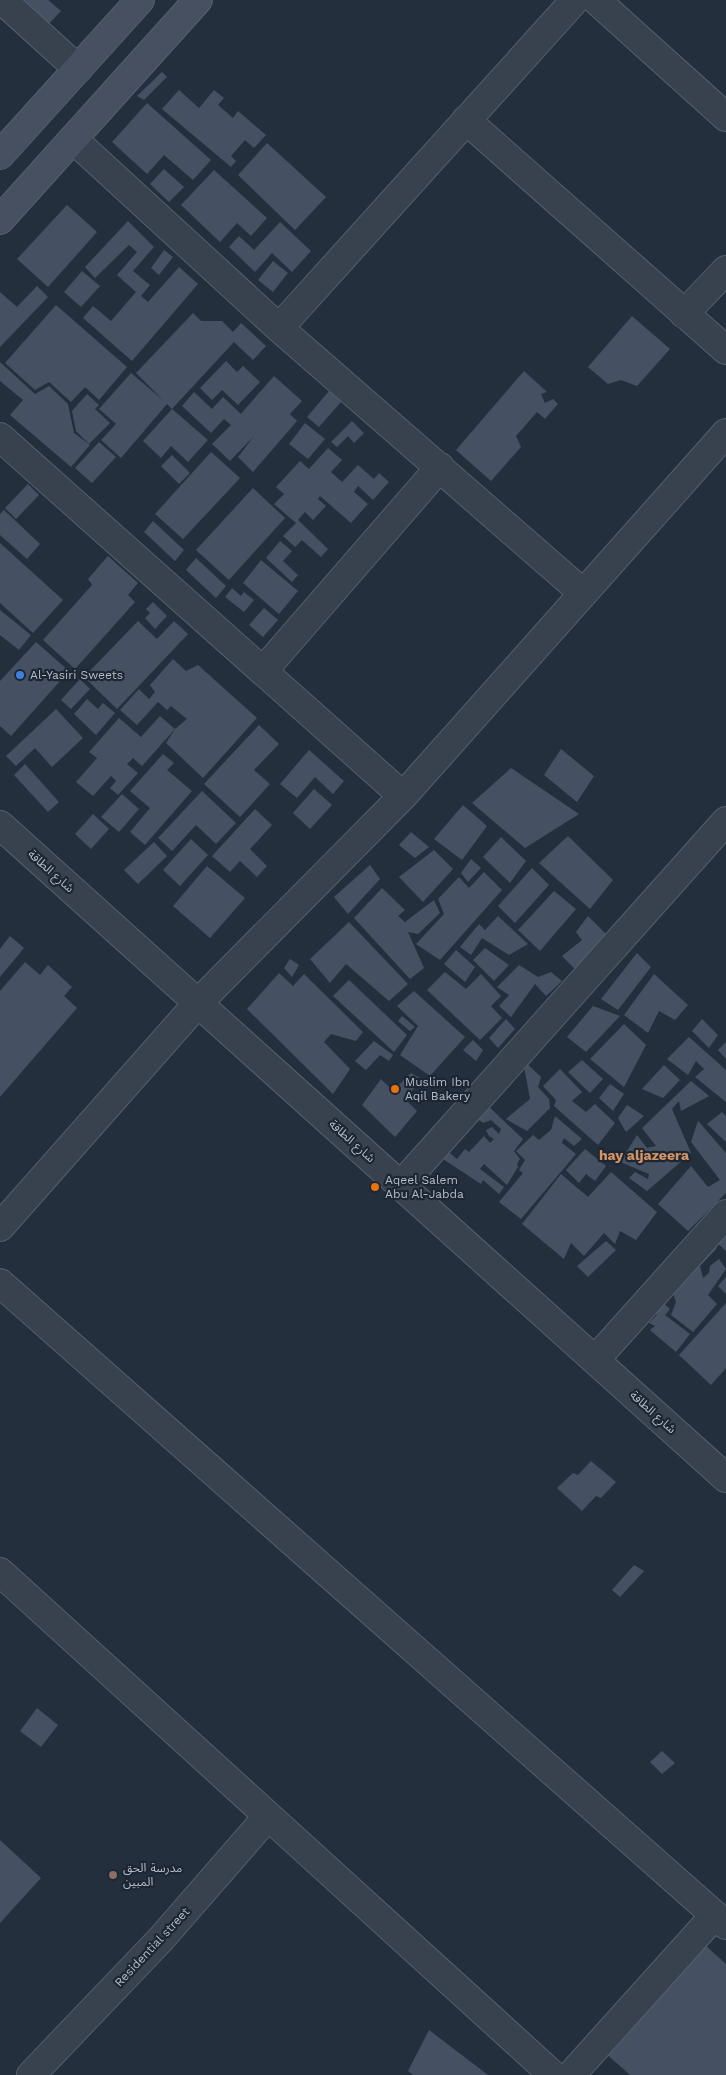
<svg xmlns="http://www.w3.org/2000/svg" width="726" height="2075" font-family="'Work Sans','Noto Sans Arabic',sans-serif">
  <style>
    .building { fill: #455162 }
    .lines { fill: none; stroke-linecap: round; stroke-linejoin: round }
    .street-casing { stroke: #565f6c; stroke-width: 30 }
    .secondary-casing { stroke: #565f6c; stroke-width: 30 }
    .street { stroke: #38414e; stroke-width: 28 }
    .secondary { stroke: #465061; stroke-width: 28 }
    .shop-dot { fill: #3f7fe0; stroke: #1d2633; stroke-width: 2 }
    .food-dot { fill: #e8710a; stroke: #1d2633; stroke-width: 2 }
    .education-dot { fill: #8d6e63; stroke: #1d2633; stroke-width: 2 }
    .labels { text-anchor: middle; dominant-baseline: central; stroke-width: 4.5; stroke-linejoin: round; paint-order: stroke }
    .poi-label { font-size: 12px; fill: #b4bcc9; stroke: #1d2633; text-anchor: start }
    .street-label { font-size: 12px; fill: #b4bcc9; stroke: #1d2633 }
    .neighbourhood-label { font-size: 14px; font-weight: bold; fill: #d59563; stroke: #1d2633 }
  </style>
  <rect width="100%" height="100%" fill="#242f3e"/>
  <path class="building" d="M18 0H48L61 11 43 30Z
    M162 72 167 77 144 100 137 96Z
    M179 90 199 108 214 90 224 98 218 105 233 118 238 111 266 135 254 148 245 140 231 156 236 161 231 167 162 109Z
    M147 103 211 160 193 180 164 155 147 174 112 142Z
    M267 143 326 197 295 230 238 175Z
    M164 169 184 187 169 202 150 184Z
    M214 170 267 218 251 236 237 223 220 242 181 205Z
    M67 205 97 232 48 287 17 259Z
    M128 221 154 247 133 271 150 285 141 296 148 302 179 267 198 284 132 361 83 318 93 306 111 321 136 292 117 275 137 252 129 245 95 278 85 267Z
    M280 222 311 251 292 272 272 253 255 272 229 247 239 236 254 250Z
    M164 250 173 257 159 275 151 268Z
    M273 261 288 273 273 292 258 280Z
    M82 271 100 286 81 307 64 292Z
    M37 286 48 297 0 347V292L17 307Z
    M56 305 127 367 99 400 85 387 71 402 49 382 35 390 5 363Z
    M193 313 201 321H222L233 332 241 323 266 346 253 360 234 342 172 409 167 404 121 458 101 440 116 424 99 409 131 373 163 400 136 373Z
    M632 316 670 349 637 386 621 380 608 384 588 367Z
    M226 361 237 372 243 366 260 382 238 405 222 390 212 400 200 388Z
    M0 362 35 394 49 386 68 404 74 433 90 445 71 467 10 415 23 400 0 381Z
    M524 371 547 392 541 394 545 403 553 399 558 404 545 419 537 412 516 436 521 447 491 481 456 450Z
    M274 376 302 401 290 414 297 421 253 472 238 457 254 436 230 461 212 444 231 425 224 419 211 433 182 406 194 392 212 409 223 397 241 414 232 424Z
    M329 391 341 402 319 427 307 417Z
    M87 394 99 405 95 409 110 423 89 444 76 431 72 411Z
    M172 409 208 440 188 462 171 446 161 458 143 441Z
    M352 421 364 433 354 443 348 436 337 447 331 442Z
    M305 423 325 439 308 459 289 444Z
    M99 442 116 457 92 483 75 468Z
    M328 448 342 460 331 472 342 482 358 465 374 479 379 473 389 482 373 500 358 486 354 492 368 504 351 523 320 496 318 499 326 506 313 520 305 512 298 520 328 549 321 557 302 540 295 547 283 536 296 523 274 504 284 494 276 487 300 461 309 469Z
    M211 452 240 478 183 539 155 514Z
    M172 455 190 473 179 484 161 466Z
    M28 484 39 495 16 519 5 508Z
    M253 488 285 518 229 580 196 550Z
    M4 510 40 544 27 559 0 535V514Z
    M153 521 184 550 175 561 144 532Z
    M280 541 292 551 283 561 298 575 292 582 266 558Z
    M0 543 63 600 33 633 0 603Z
    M108 556 138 583 128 595 135 602 75 669 43 640 92 585 88 579Z
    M196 558 226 586 216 598 186 570Z
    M261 560 298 591 279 614 243 583Z
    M232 588 241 596 244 592 254 600 244 612 225 597Z
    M153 602 167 616 155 629 145 618 150 613 146 609Z
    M264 608 278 620 263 637 249 625Z
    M0 610 31 635 19 650 0 635Z
    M138 621 157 639 174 621 188 634 117 709 84 677Z
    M36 642 69 671 11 736 0 726V681Z
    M173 659 186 671 198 665 257 718 203 778 166 743 175 729 142 766 133 758 127 764 138 773 118 795 110 788 116 781 111 776 93 796 76 782 97 758 89 752 119 718 141 737 160 716 175 729 187 719 171 706 167 710 158 702 137 725 120 710 139 689 149 699 155 692 150 685Z
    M80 679 90 689 71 709 61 700Z
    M87 699 98 709 103 703 115 713 96 735 74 714Z
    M56 709 83 738 52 767 35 748 16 766 6 756Z
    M259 725 279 744 254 770 270 784 240 817 204 784Z
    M561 749 594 776 577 802 544 775Z
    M309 750 344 781 333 794 315 777 297 798 280 784Z
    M163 754 174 763 167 770 192 791 145 845 130 832 150 808 130 791Z
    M25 764 59 802 48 812 14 775Z
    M511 768 579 814 525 848 472 803Z
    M314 789 332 805 310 829 293 813Z
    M202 791 236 823 216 844 196 825 172 851 158 838Z
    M122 794 139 809 119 832 101 817Z
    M463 805 487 826 462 860 434 839Z
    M255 809 272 825 250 849 267 866 257 877 240 861 230 872 212 856Z
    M93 814 109 829 91 849 75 834Z
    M411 832 429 847 415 858 399 845Z
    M568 836 613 880 590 909 539 863Z
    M501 837 526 861 510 883 483 857Z
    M191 839 208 855 180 886 163 870Z
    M154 842 167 856 138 884 124 870Z
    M434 850 453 869 423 902 399 877Z
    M471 859 481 868 468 882 461 873Z
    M370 865 380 879 348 914 334 897Z
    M207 866 245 898 210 938 173 906Z
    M532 868 549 885 515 923 498 906Z
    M484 872 502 890 440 960 416 944 444 914 438 899 459 877 469 888Z
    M382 888 405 910 398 916 405 922 434 900 440 913 418 934 408 932 424 968 410 979 354 918Z
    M554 891 576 909 540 951 518 930Z
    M498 916 528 944 509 955 482 938 471 955 460 947 479 924 485 930Z
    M588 916 609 937 575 969 562 956 582 940 576 932Z
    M349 922 408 984 389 1001 346 964 330 983 310 959Z
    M10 936 24 948 0 977V949Z
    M485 948 509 965 494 981 473 960Z
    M456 950 475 967 465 982 444 964Z
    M637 953 651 967 618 1010 601 999Z
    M290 959 299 965 292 977 284 968Z
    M25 962 40 975 48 965 72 987 64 996 77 1008 0 1097V991Z
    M519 965 538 977 551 972 562 981 546 996 535 984 511 1017 499 1006 509 995 497 987Z
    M445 972 466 989 481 974 501 996 491 1006 502 1018 480 1040 427 990Z
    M279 973 293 986 304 974 363 1032 356 1041 331 1034 324 1042 350 1069 333 1094 247 1009Z
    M654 974 688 1005 675 1020 659 1011 648 1033 624 1015Z
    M349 980 407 1035 394 1052 333 996Z
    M414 991 465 1037 430 1076 400 1055 418 1026 397 1006Z
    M593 1006 620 1016 586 1052 567 1037Z
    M402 1016 415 1027 410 1031 398 1021Z
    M506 1019 515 1029 498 1048 489 1038Z
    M702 1019 718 1035 709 1048 692 1031Z
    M624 1024 646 1045 624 1087 590 1059Z
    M689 1037 726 1070V1102L695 1077 704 1069 696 1061 688 1075 667 1059Z
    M473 1040 483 1050 476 1061 463 1050Z
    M374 1041 393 1055 389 1061 380 1055 366 1070 355 1061Z
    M726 1042V1059L718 1050Z
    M523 1060 541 1077 538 1087 549 1099 550 1108 527 1131 506 1119 530 1099Z
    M582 1060 603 1079 590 1093 568 1072Z
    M664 1065 680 1080 663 1098 642 1089Z
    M560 1069 582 1092 572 1101 586 1112 595 1104 615 1123 598 1145 554 1106 556 1100 543 1086Z
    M411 1073 422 1079 405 1099 417 1111 395 1137 362 1105 381 1079 393 1091Z
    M691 1081 709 1096 681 1111 679 1101 672 1109 691 1153 647 1191 629 1178 635 1172 648 1179 649 1174 620 1162 637 1135 647 1148 656 1146 642 1128Z
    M610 1084 624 1094 613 1111 599 1098Z
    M486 1104 523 1139 514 1151 520 1159 517 1164 518 1167 507 1185 484 1164 480 1169 504 1187 499 1194 483 1180 481 1184 437 1155 443 1147 457 1159 465 1149 469 1152 484 1136 490 1143 494 1139 489 1136 486 1130 492 1127 499 1134 501 1129 491 1120 483 1123 474 1116Z
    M627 1105 644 1116 626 1132 618 1118Z
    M722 1112 726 1116V1142L707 1124Z
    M555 1116 582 1139 574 1146 564 1138 562 1143 576 1154 521 1219 499 1202 523 1173 519 1170 525 1160 516 1151 533 1135 539 1140 551 1130Z
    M698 1121 726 1153V1193L688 1231 658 1204 691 1166 708 1187 720 1180 691 1142Z
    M585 1149 606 1166 595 1181 586 1174 579 1183 566 1170Z
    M611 1172 657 1212 636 1240 620 1231 615 1244 604 1233 584 1256 571 1243 564 1259 522 1224 561 1174 588 1197Z
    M726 1221V1251L711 1237Z
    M708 1239 717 1248 700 1266 703 1278 709 1273 710 1266 719 1259 726 1269 708 1295 717 1304 693 1332 671 1315 676 1302 669 1280Z
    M606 1241 616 1250 588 1277 577 1266Z
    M726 1277V1294L718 1286Z
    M657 1297 670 1309 665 1315 690 1334 676 1352 650 1330 655 1326 649 1323 657 1315 649 1305Z
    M726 1303V1368L711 1385 679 1355Z
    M591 1461 616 1482 601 1498 596 1496 582 1511 557 1488 573 1473 578 1475Z
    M634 1565 644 1571 620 1597 612 1590Z
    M37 1708 58 1725 41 1747 20 1731Z
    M662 1751 675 1763 662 1774 650 1762Z
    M0 1840 41 1878 0 1923Z
    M704 1944 726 1964V2075H630L602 2050Z
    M429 2030 488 2075H413L408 2071Z"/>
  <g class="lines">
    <defs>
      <path id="street" d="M2 0 78 69
        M596 0 726 117
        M466 120 726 350
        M73 139 279 328 583 593
        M684 314 726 270
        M279 328 575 0
        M0 437 403 796
        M263 671 440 467
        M0 825 726 1478
        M401 1185 726 821
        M0 1227 198 1003 403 796 726 433
        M0 1283 726 1925
        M595 1360 726 1214
        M0 1572 553 2075
        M31 2075 161 1939 268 1816
        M571 2075 715 1915"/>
      <path id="secondary" d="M0 155 140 0
        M0 220 198 0"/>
    </defs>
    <use href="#street" class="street-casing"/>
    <use href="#secondary" class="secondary-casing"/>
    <use href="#street" class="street"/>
    <use href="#secondary" class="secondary"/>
  </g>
  <circle class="shop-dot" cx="20" cy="675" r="5"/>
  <g class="food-dot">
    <circle cx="395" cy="1089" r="5"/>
    <circle cx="375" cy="1187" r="5"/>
  </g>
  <circle class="education-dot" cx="113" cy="1875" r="5"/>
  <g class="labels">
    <g class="poi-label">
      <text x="30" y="675">Al-Yasiri Sweets</text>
      <text x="405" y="1082">Muslim Ibn<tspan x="405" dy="14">Aqil Bakery</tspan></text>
      <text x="385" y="1180">Aqeel Salem<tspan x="385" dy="14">Abu Al-Jabda</tspan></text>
      <text x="123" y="1868">مدرسة الحق<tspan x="123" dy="14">المبين</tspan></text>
    </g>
    <g class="street-label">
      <text transform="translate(51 871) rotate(42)">شارع الطاقة</text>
      <text transform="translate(352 1141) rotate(42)">شارع الطاقة</text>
      <text transform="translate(653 1412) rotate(42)">شارع الطاقة</text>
      <text transform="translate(152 1947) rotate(-47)">Residential street</text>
    </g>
    <g class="neighbourhood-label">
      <text x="644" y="1155">hay aljazeera</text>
    </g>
  </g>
</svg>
